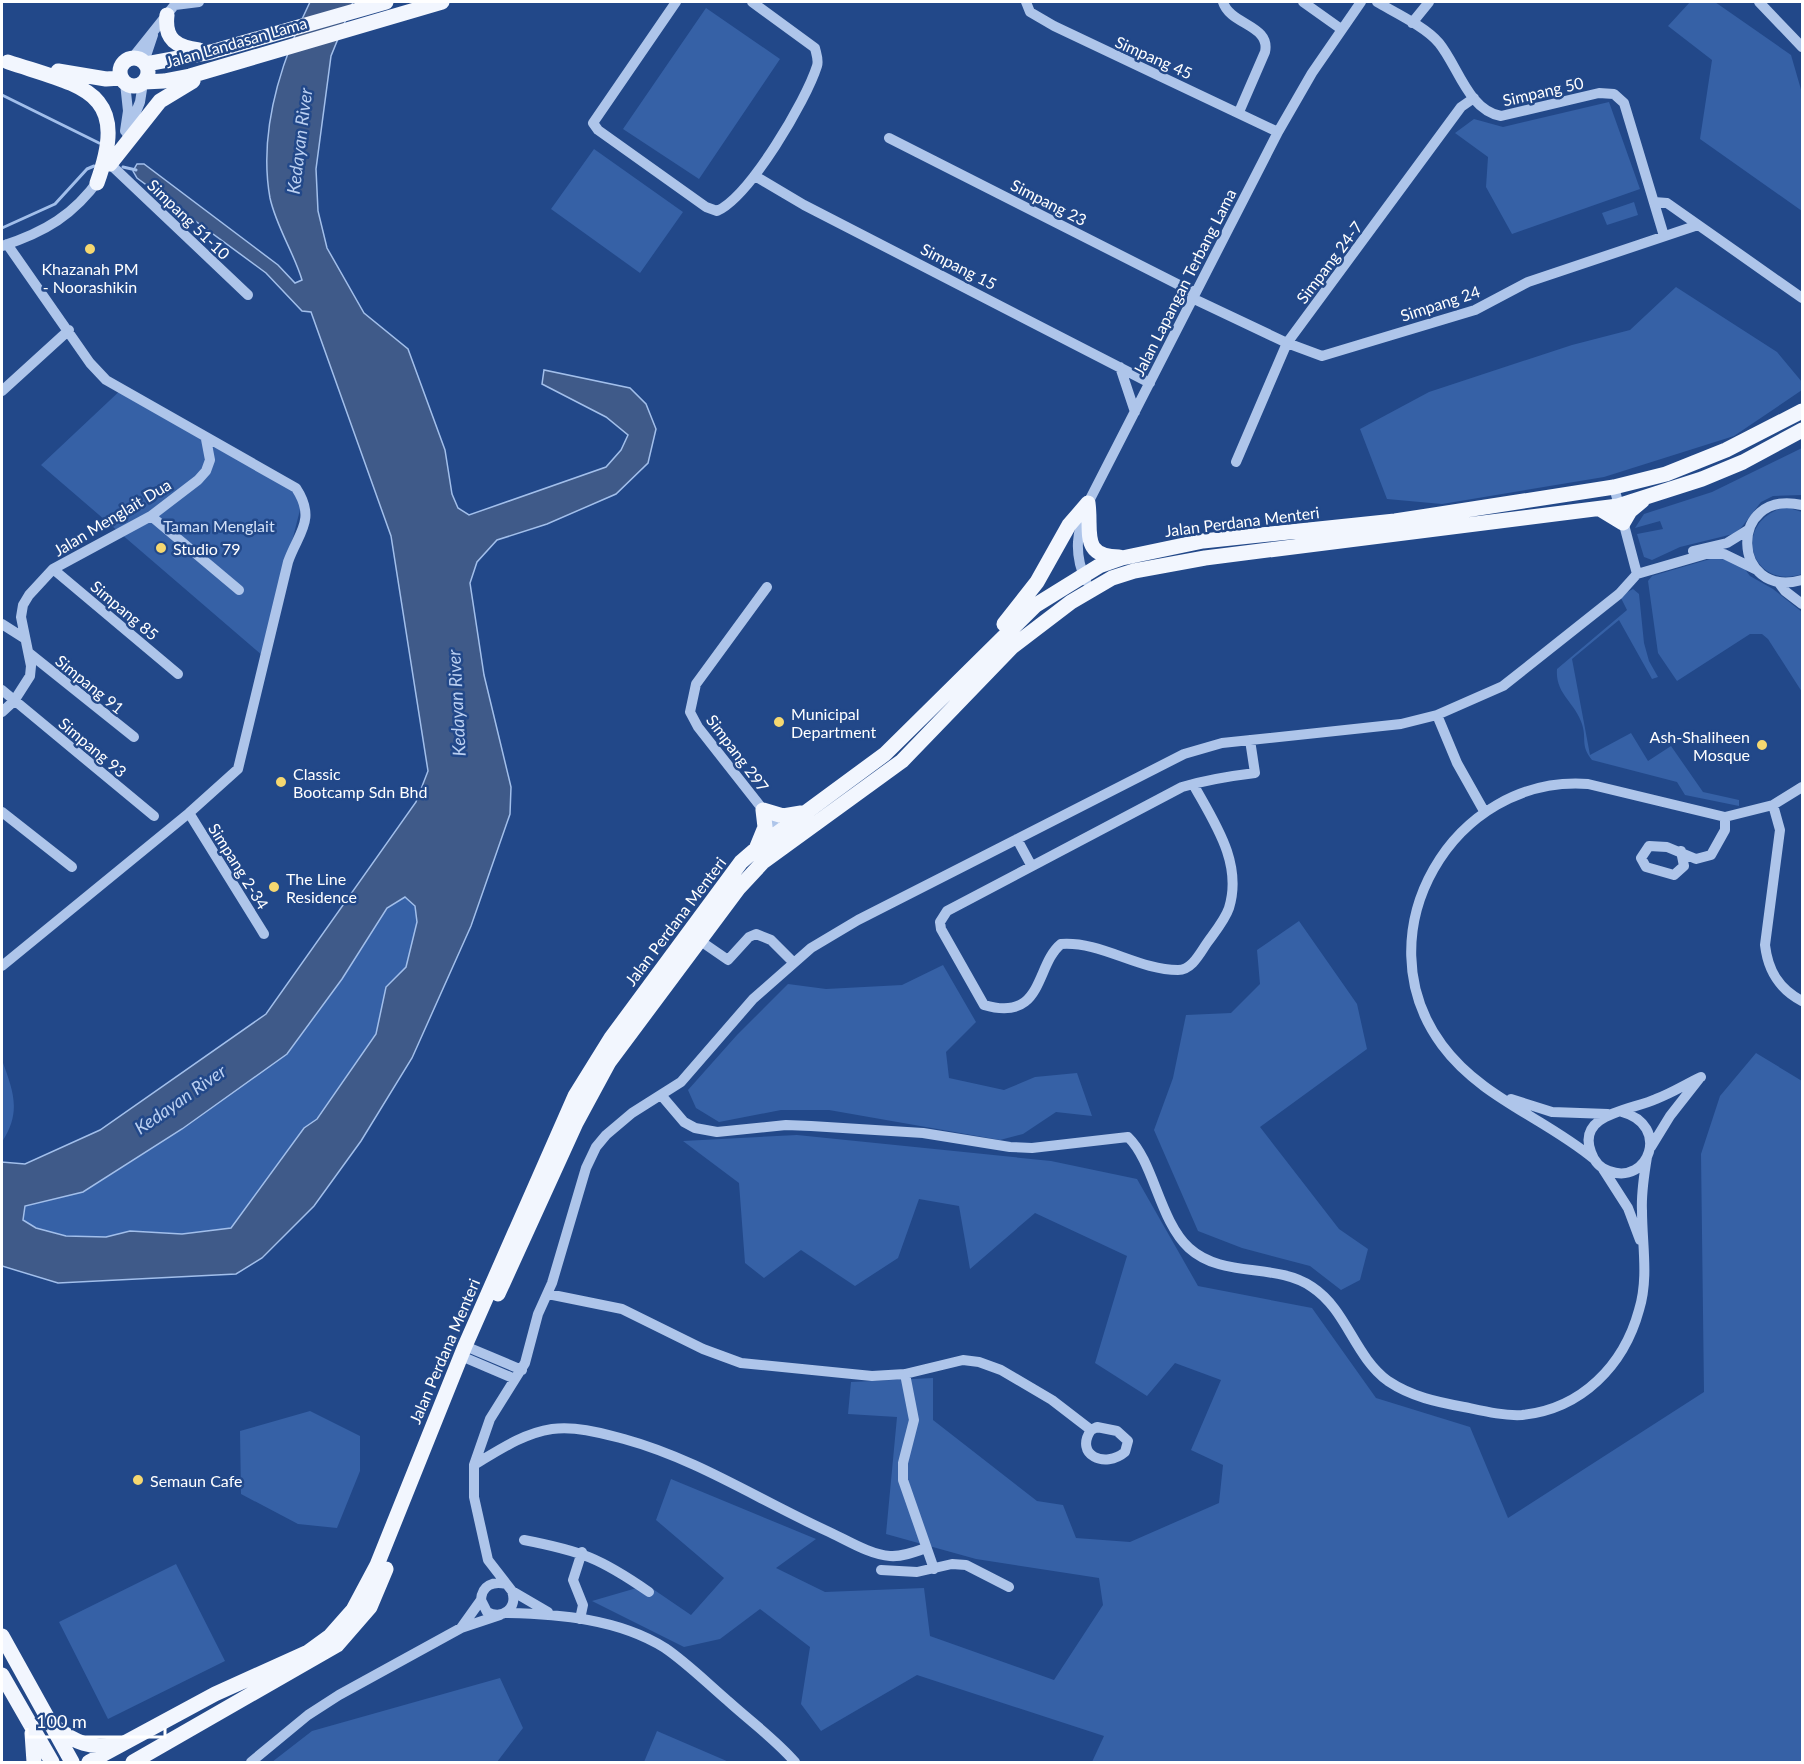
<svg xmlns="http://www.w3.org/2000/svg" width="1804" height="1764" font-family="Lato,sans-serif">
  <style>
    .green { fill: #3661a6 }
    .water { fill: #3f5a89; stroke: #a2bfeb; stroke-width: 1.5; fill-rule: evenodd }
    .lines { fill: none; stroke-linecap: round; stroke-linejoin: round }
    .stream { stroke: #a2bfeb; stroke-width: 3 }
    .minor { stroke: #aec5ea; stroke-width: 10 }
    .major { stroke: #f2f6fe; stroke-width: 15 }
    .poi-dot { fill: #f6d870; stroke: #224889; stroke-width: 2 }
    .labels { text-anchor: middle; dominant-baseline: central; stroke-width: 5; stroke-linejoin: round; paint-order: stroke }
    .street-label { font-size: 16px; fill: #fff; stroke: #224889 }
    .poi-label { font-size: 16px; fill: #fff; stroke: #224889; text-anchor: start }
    .park-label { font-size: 16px; fill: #d2e1f8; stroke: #224889 }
    .water-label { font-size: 18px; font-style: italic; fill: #bacff1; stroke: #224889 }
  </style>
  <rect width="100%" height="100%" fill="#224889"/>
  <path class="green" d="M1690 2H1715L1791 55 1802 93V211L1700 139 1712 60 1668 26Z
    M706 8 780 59 699 179 623 129Z
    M1609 102 1640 189 1512 234 1486 187 1488 157 1455 133 1474 119 1503 127Z
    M594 149 683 212 640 273 551 209Z
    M1634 202 1638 215 1607 225 1602 213Z
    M1676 287 1777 352 1802 382V390L1734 436 1604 477 1442 504 1387 499 1360 429 1429 392 1572 345 1630 330Z
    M125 386 304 494 263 656 41 465Z
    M1802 448V495L1773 496 1761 502 1741 528 1733 534 1680 547 1652 560 1644 557 1637 534 1663 529 1660 521 1635 528 1644 514 1712 492Z
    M1786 507 1802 512V574C1750 591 1730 521 1786 507Z
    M1710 559H1724L1744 568 1750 576 1773 589 1802 612V692L1768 639 1762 634H1750L1677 681 1658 653 1648 581 1652 576Z
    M1633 589 1639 594 1644 643 1649 661 1658 677 1652 679 1619 620 1572 659 1590 755 1631 733 1648 761 1671 746 1703 792 1739 800V806L1685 795 1677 782 1592 760C1580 745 1587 740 1582 724 1575 702 1555 694 1557 669L1627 610 1620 596Z
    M405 897 415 906 417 922 406 967 386 987 376 1034 316 1119 304 1128 231 1228 182 1234 130 1231 106 1237 66 1236 36 1228 23 1220 25 1206 84 1192 182 1129 342 979 387 908Z
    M1299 921 1357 1004 1367 1049 1260 1127 1339 1229 1368 1249 1360 1280 1341 1290 1310 1266 1242 1248 1198 1231 1154 1130 1173 1078 1186 1015 1231 1013 1260 984 1257 950Z
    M943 965 976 1022 946 1052 949 1078 1004 1090 1035 1077 1077 1073 1092 1116 1056 1112 1023 1134 1000 1140 829 1110H781L719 1122 696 1108 688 1090 737 1035 788 984 826 989 902 985Z
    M1756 1053 1802 1081V1762H1092L1104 1736 917 1675 821 1731 801 1704 810 1647 760 1609 720 1639 684 1647 592 1601 647 1585 691 1615 724 1578 656 1520 671 1479 816 1539 776 1568 825 1592 924 1588 930 1636 1054 1680 1103 1605 1099 1578 976 1559 886 1534 897 1417 848 1414 851 1382 933 1378V1420L1037 1501 1063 1505 1076 1538 1130 1542 1219 1503 1223 1465 1191 1450 1221 1380 1175 1363 1147 1396 1095 1363 1127 1256 1035 1213 970 1269 959 1206 919 1199 898 1258 855 1286 801 1250 764 1278 745 1263 739 1183 683 1141 797 1135 1051 1161 1137 1179 1198 1286 1312 1308 1376 1398 1470 1427 1508 1518 1704 1392 1701 1154 1720 1096Z
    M2 1060C13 1091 22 1111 2 1142Z
    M310 1411 360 1436V1471L337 1528 298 1524 241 1494 240 1431Z
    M176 1564 225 1661 108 1719 59 1622Z
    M500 1678 523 1728 497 1762H272L312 1731Z
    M657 1731 729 1762H644Z"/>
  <path class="water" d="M310 2H353L331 56 316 169 318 211 327 248 364 313 408 349 445 450 452 494 458 508 469 515 606 467 621 450 628 435 606 417 542 384 544 370 630 388 646 404 656 429 648 463 616 494 547 524 497 540 477 562 470 583 484 675 511 787 510 814 471 926 412 1058 361 1141 314 1206 262 1258 236 1274 58 1283 2 1266V1162L25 1164 100 1130 266 1014 416 802 428 771 391 536 311 312 302 311 266 273 137 178 133 171 137 164H144L278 265 295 283 302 280C294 253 276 226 270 198 258 131 281 61 310 2ZM405 897 415 906 417 922 406 967 386 987 376 1034 317 1119 304 1128 231 1228 182 1234 130 1231 106 1237 66 1236 36 1228 23 1220 25 1206 83 1192 182 1129 287 1054 342 979 387 908Z"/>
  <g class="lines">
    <path class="stream" d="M2 95 99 143
      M123 167 136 170
      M2 228 55 204 87 169 94 166"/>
    <path class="minor" d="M676 2 593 123 598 130 706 207 717 211C750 196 806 101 817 66 819 60 816 53 815 48L752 2
      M1026 2 1030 12 1054 26 1278 132
      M1223 2C1230 25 1271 25 1265 52L1239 112
      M1303 2 1341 29
      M1377 2C1394 12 1426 27 1439 43 1458 66 1468 110 1501 116L1599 93 1614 94 1624 103 1664 236
      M1759 2 1802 47
      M175 5 199 2
      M1412 23 1429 2
      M133 57 177 2
      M144 62 153 35
      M125 131 128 111 125 83
      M127 134 140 102 143 83
      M889 138 1195 293
      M110 164 248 295
      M755 176 804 205 1150 383
      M1654 202 1667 203 1802 298
      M2 246C45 232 74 215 100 178
      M1192 298 1287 343 1322 356 1475 310 1528 282 1698 225
      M1120 367 1135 412
      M2 391 69 330
      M1236 462 1287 343 1461 107 1474 98
      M1614 487 1637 574
      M1802 505C1727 488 1731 600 1802 580
      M151 516 239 590
      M1693 551 1727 543 1748 530
      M53 569 178 674
      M1086 581C1073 553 1077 531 1088 503L1278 132 1312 73 1361 2
      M1779 583 1785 591 1802 604
      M767 587 696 684 690 712 698 727 783 835
      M2 624 24 638
      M29 653 134 737
      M2 690 154 816
      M2 712 14 701 30 676 31 666 21 617 23 605 29 595 53 569 151 516 198 480 206 471 210 460 206 439
      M1437 715 1457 763 1484 811
      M1193 784C1214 822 1243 863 1229 908 1225 920 1214 933 1207 943 1200 953 1192 970 1178 970 1138 970 1101 941 1061 944 1035 965 1044 1023 984 1005L941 929 940 922 947 911 1182 787C1206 780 1230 776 1255 773L1250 740
      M1773 805 1780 830 1765 945C1768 971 1779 989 1802 1001
      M2 812 72 867
      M189 813 264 934
      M1017 839 1031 865
      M1681 851 1684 866 1674 875 1646 867 1641 858 1649 846 1667 847 1696 859 1711 855 1725 830V817
      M699 940 728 960 749 937 756 934 771 940 793 962
      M2 966 189 813 238 769 288 562C298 533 317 520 296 488L106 380 90 363 7 244
      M661 1095 684 1122 695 1128 717 1132 786 1125 811 1126 923 1133 1010 1147 1032 1148 1128 1137C1154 1162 1159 1220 1189 1248 1223 1279 1275 1262 1312 1287 1347 1310 1354 1356 1388 1381 1412 1397 1437 1402 1464 1407 1483 1411 1503 1416 1522 1415 1582 1409 1624 1365 1639 1310 1649 1278 1642 1244 1642 1211 1641 1193 1644 1175 1647 1157
      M1511 1099 1552 1112 1608 1114
      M1622 1112C1671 1125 1649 1186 1609 1171 1600 1168 1594 1161 1591 1152 1576 1113 1633 1110 1656 1099 1672 1093 1686 1084 1701 1077
      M1651 1147 1670 1116 1699 1079
      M1594 1159C1545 1118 1481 1098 1442 1045 1360 934 1453 774 1588 784L1725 817 1773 805 1802 787
      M1603 1169 1628 1208 1640 1240
      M548 1294 622 1309 703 1349 741 1363 872 1376 905 1374 963 1360 979 1362 1001 1370 1052 1400 1091 1430
      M465 1346 522 1370
      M461 1356 515 1379
      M905 1374 914 1420 903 1463V1480L934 1569
      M1097 1427 1117 1431 1128 1441 1125 1452C1105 1469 1074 1455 1091 1430Z
      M474 1465C499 1450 524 1433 552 1429 577 1426 601 1433 624 1439 697 1459 759 1500 827 1531 845 1539 870 1555 890 1556 902 1557 915 1552 926 1548
      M524 1540C581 1551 600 1558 649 1592
      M881 1570 917 1572 952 1564 966 1565 1009 1587
      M506 1584C493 1581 482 1585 481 1600L487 1612C503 1620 518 1608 512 1591L488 1560 474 1497V1465L490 1419 525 1363 538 1314 552 1283 586 1168 596 1147 606 1135 632 1113 681 1082 753 999 811 948 858 920 1184 754 1222 743 1401 724 1437 715 1503 686 1619 594 1637 574 1706 554H1724L1757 570
      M512 1591 548 1612
      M506 1613C559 1614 619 1619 665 1648 687 1663 707 1683 728 1701 750 1721 775 1739 795 1762
      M580 1619 583 1605 573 1580 582 1552
      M461 1628 481 1600
      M251 1762 308 1715 339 1695 461 1628 500 1615"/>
    <path class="major" d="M167 15C164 40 177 47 199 50
      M120 72a14 14 0 1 1 28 0a14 14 0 1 1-28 0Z
      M8 62C83 87 131 90 97 183
      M146 64 211 52 386 2
      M58 71 106 79 121 78
      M144 82 164 81 190 76 442 2
      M110 164 160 101 193 81
      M1088 503C1092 532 1080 556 1119 557
      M1600 509 1623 523 1630 511 1642 501
      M1004 624 1037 582 1069 525 1088 503
      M763 810 783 816 801 813
      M756 849 765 827 763 810
      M498 1294 576 1123 609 1062 738 889 763 862 902 761 1012 647 1071 602 1112 578 1134 571 1205 558 1618 506 1702 479 1743 462 1802 430
      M2 1636 72 1762
      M2 1675 52 1762
      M55 1727C76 1743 90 1749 116 1744
      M32 1733 34 1762
      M89 1762 215 1694 308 1652 330 1636 353 1610 377 1565 465 1346 575 1096 611 1038 741 862 756 849 885 754 1036 605 1099 566 1122 558 1203 541 1395 521 1614 487 1666 474 1726 450 1802 411
      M133 1762 337 1645 370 1607 386 1569"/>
  </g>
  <g class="poi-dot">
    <circle cx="90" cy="249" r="6"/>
    <circle cx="161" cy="548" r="6"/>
    <circle cx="779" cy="722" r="6"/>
    <circle cx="1762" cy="745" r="6"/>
    <circle cx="281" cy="782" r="6"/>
    <circle cx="274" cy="887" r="6"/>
    <circle cx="138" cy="1480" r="6"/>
  </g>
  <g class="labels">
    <g class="street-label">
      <text transform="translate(236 42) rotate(-16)">Jalan Landasan Lama</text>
      <text transform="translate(1154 57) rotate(24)">Simpang 45</text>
      <text transform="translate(1543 91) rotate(-13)">Simpang 50</text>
      <text transform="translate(1049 202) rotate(27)">Simpang 23</text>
      <text transform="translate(189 219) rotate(44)">Simpang 51-10</text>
      <text transform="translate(1329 262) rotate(-53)">Simpang 24-7</text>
      <text transform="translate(959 266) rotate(27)">Simpang 15</text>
      <text transform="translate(1184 282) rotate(-63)">Jalan Lapangan Terbang Lama</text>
      <text transform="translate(1440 303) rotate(-18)">Simpang 24</text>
      <text transform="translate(112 517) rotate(-31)">Jalan Menglait Dua</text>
      <text transform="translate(1242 521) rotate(-7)">Jalan Perdana Menteri</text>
      <text transform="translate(125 610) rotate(40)">Simpang 85</text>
      <text transform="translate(90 684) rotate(39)">Simpang 91</text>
      <text transform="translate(93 747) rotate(40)">Simpang 93</text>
      <text transform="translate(738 753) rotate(53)">Simpang 297</text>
      <text transform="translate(239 866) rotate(58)">Simpang 2-34</text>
      <text transform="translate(675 921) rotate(-53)">Jalan Perdana Menteri</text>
      <text transform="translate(444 1351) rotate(-67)">Jalan Perdana Menteri</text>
    </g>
    <g class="poi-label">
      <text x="90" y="268" text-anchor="middle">Khazanah PM<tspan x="90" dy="18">- Noorashikin</tspan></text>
      <text x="173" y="548">Studio 79</text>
      <text x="791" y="713">Municipal<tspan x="791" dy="18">Department</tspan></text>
      <text x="1750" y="736" text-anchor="end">Ash-Shaliheen<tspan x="1750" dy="18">Mosque</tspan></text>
      <text x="293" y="773">Classic<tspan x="293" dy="18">Bootcamp Sdn Bhd</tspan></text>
      <text x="286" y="878">The Line<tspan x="286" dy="18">Residence</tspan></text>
      <text x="150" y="1480">Semaun Cafe</text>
    </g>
    <g class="park-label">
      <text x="219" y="525">Taman Menglait</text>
    </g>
    <g class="water-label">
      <text transform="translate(299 141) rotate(-83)">Kedayan River</text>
      <text transform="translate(456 703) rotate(-93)">Kedayan River</text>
      <text transform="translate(180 1099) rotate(-35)">Kedayan River</text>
    </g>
  </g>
  <rect width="1804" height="1764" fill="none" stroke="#ffffff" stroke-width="6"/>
  <path d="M27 1728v9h138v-9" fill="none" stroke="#ffffff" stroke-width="3"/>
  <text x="36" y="1728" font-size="18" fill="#ffffff" stroke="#224889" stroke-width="4.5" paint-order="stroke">100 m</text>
</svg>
